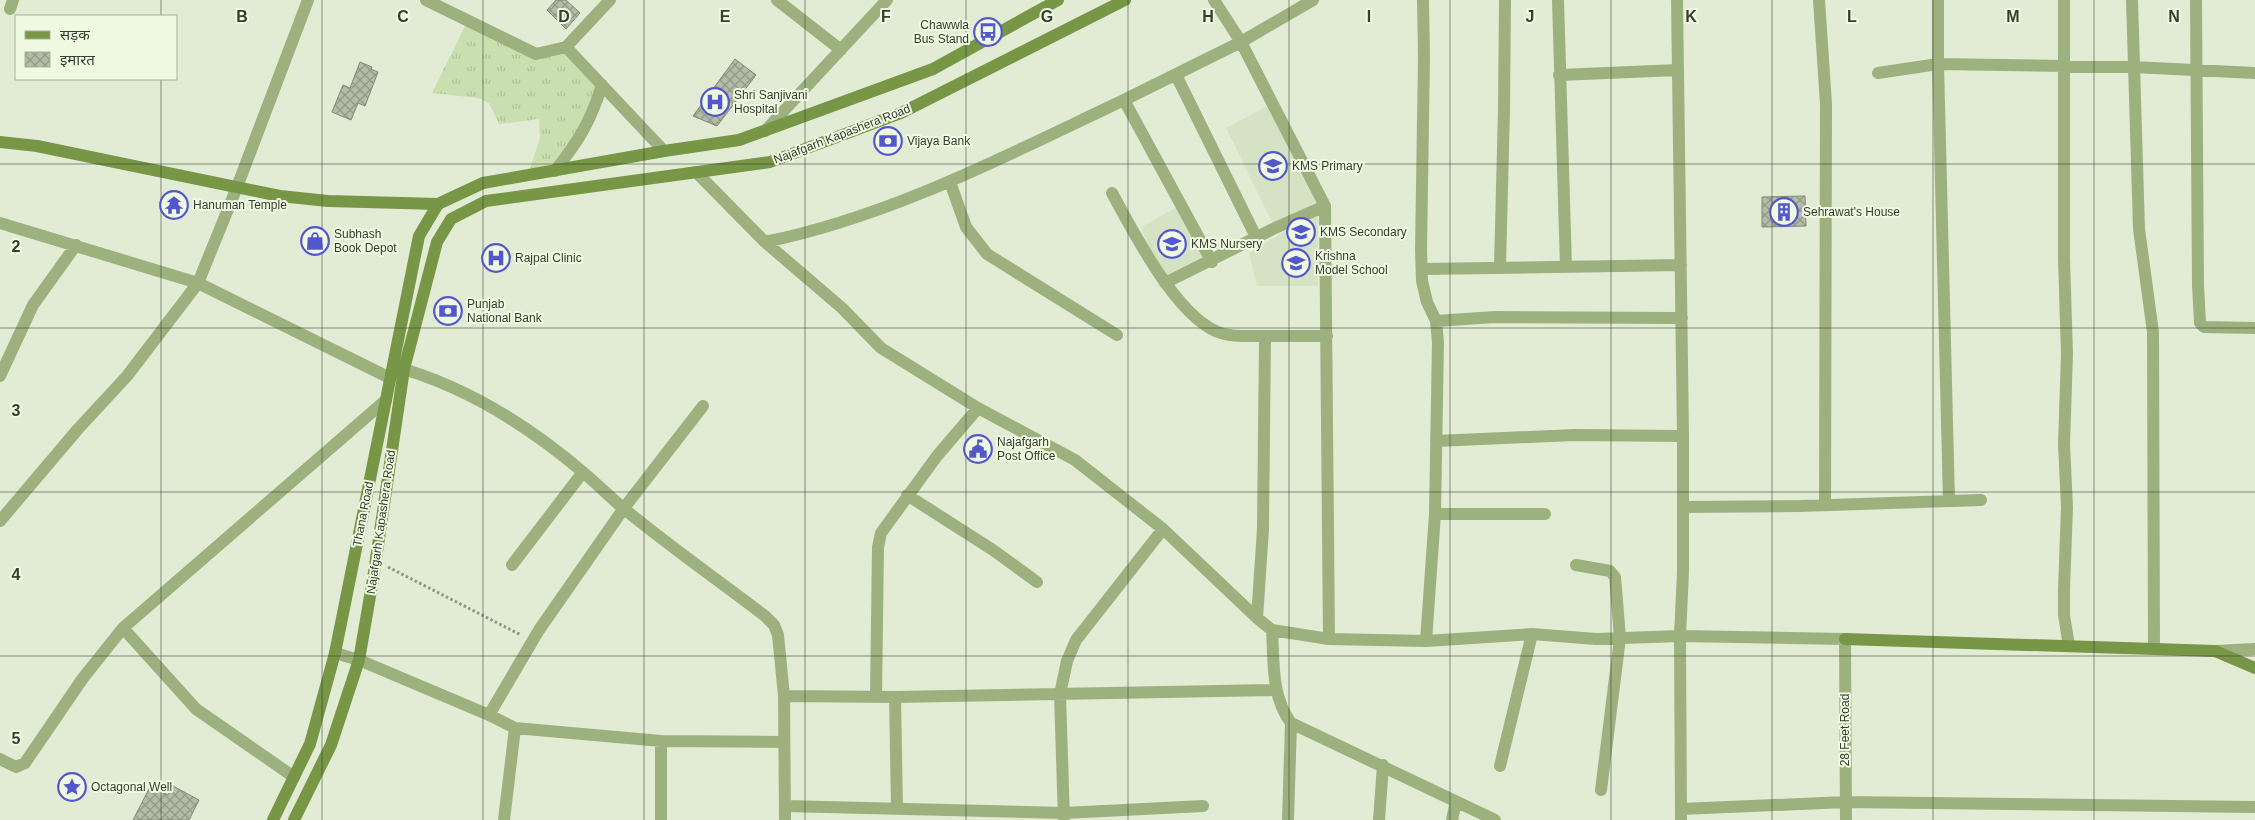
<svg xmlns="http://www.w3.org/2000/svg" width="2255" height="820" font-family="Arial,'Noto Sans Devanagari',sans-serif">
  <style>
    .built { fill: #d5e2c4 }
    .grass { fill: url(#grass-tufts) }
    .building { fill: url(#building-cross-hatch); stroke: #808974 }
    .lines { fill: none; stroke-linecap: round; stroke-linejoin: round }
    .path { stroke: #8f9685; stroke-width: 3; stroke-dasharray: 2.5 2.5; stroke-linecap: butt }
    .street { stroke: #9cb17e; stroke-width: 12 }
    .secondary { stroke: #779646; stroke-width: 12 }
    .grid { fill: none; stroke: #383d33; stroke-width: 1; stroke-opacity: 0.55 }
    .labels { text-anchor: middle; dominant-baseline: central; stroke-width: 4; stroke-linejoin: round; paint-order: stroke }
    .poi-label { font-size: 12px; fill: #383d33; stroke: #effae1; text-anchor: start }
    .street-label { font-size: 12px; fill: #383d33; stroke: #effae1 }
    .grid-label { font-size: 16px; text-anchor: middle; font-weight: bold; fill: #383d33; stroke: #effae1; stroke-width: 4; stroke-linejoin: round; paint-order: stroke }
  </style>
  <defs>
    <pattern id="grass-tufts" width="24" height="20" patternUnits="userSpaceOnUse" patternTransform="scale(1.25)"><rect width="24" height="20" fill="#cadfaf"/><path d="M3 7l-1-3M5 7V3M7 7l1-3M15 17l-1-3M17 17v-4M19 17l1-3" fill="none" stroke="#aec097"/></pattern>
    <pattern id="building-cross-hatch" width="8" height="8" patternUnits="userSpaceOnUse" patternTransform="scale(1.25)"><rect width="8" height="8" fill="#b2bca6"/><path d="M0 0l8 8M0 8l8-8" fill="none" stroke="#929a88"/></pattern>
  </defs>
  <rect width="100%" height="100%" fill="#e2ecd4"/>
  <path class="built" d="M1271 104 1321 203 1275 228 1226 128Z
    M1177 207 1206 260 1162 280 1141 227Z
    M1318 211V286H1257L1249 253Z"/>
  <path class="grass" d="M467 22 536 56 565 49 600 86 559 166 530 169 540 138 539 119 499 124 489 103 478 98 432 93Z"/>
  <path class="building" d="M556 0H566L580 13 566 29 547 10Z
    M735 59 756 75 717 126 693 116Z
    M360 62 372 67 371 69 378 72 365 106 358 103 351 120 332 112 343 85 350 88Z
    M1805 196 1806 226 1762 227V197Z
    M151 785 168 795 173 786 199 800 189 820H133Z"/>
  <g class="lines">
    <path class="path" d="M388 567 521 635"/>
    <path class="street" d="M426 0 536 54 566 47 610 0
      M777 0 841 50
      M1214 0 1241 42 1325 206 1329 639
      M1423 0 1424 57 1421 250 1422 281 1427 302 1436 321 1438 342 1435 514 1426 641
      M1558 0 1566 267
      M1677 0 1683 436V572L1680 636 1681 820
      M1819 0 1826 104 1825 505
      M1938 0V64L1949 501
      M2064 0V259L2067 354 2064 444 2067 507 2064 590V615L2069 646
      M2132 0 2139 229 2153 332 2154 649
      M2196 0 2198 285 2200 323 2204 327 2255 328
      M10 9 13 0
      M566 47 664 151
      M1878 73 1938 64 2133 67 2255 73
      M1176 75 1257 239
      M1559 75 1678 70
      M765 131 887 0
      M555 171C579 140 590 123 602 85
      M696 172 765 242 842 308 881 348 978 408 1075 460 1163 529 1257 618 1272 630 1329 639 1426 641 1532 634 1596 639 1680 636 1845 639 1846 820
      M950 182 966 227 987 254 1117 335
      M1112 193C1133 231 1179 323 1224 334 1236 337 1250 336 1262 336 1284 336 1305 336 1327 336
      M0 223 198 283 390 378
      M765 242C892 216 1007 155 1124 100
      M1212 262 1124 100 1241 42 1313 0
      M1500 267 1504 109 1505 0
      M1422 269 1681 265
      M1165 283 1275 228 1325 206
      M1436 321 1495 317 1682 318
      M393 366C463 385 529 426 584 473 597 484 610 497 623 508 669 546 718 580 765 616L774 625 778 635 784 696 785 820
      M0 376 33 305 76 245
      M1436 441 1574 435 1683 436
      M907 495 993 550 1037 582
      M1683 507 1800 506 1981 500
      M1435 514H1545
      M0 521 78 429 127 376 198 283 237 187 308 0
      M512 565 583 472
      M1576 565 1610 571 1615 577 1620 638 1601 790
      M1257 618 1263 529 1265 336
      M123 628 196 709 294 777
      M1272 630C1274 662 1271 696 1291 723L1495 820
      M2215 651 2255 649
      M335 653 359 660 489 715 515 728 661 741 784 742
      M784 696 895 697 1275 690
      M876 697 878 547 881 533 937 456 978 408
      M895 697 897 809
      M489 715 539 630 624 508 703 406
      M661 741V820
      M0 759 16 767 25 763 83 678 123 628 386 400
      M1500 766 1532 634
      M785 806 1064 813 1203 806
      M1681 809 1846 802 2255 807
      M504 820 515 728
      M1064 820 1060 694 1067 661 1076 640 1163 529
      M1288 820 1291 723
      M1379 820 1383 765
      M1452 820 1456 801"/>
    <path class="secondary" d="M0 142 37 146 280 196 328 201 438 204 483 183 664 151 739 140 933 69 1058 0
      M1845 639 2215 651 2255 668
      M273 820 310 744 335 653 419 236 438 204
      M294 820 331 745 359 660 373 579 404 369 437 242 451 219 486 201 770 162 901 113 1125 0"/>
  </g>
  <path class="grid" d="M161 0V16M322 0V820M483 0V820M644 0V820M805 0V820M966 0V820M1128 0V820M1289 0V820M1450 0V820M1611 0V820M1772 0V820M1933 0V820M2094 0V820M161 79V820M0 164H2255M0 328H2255M0 492H2255M0 656H2255"/>
  <defs>
    <symbol id="bus-ring" viewBox="-11 -11 22 22"><circle r="9.5" fill="#effae1" stroke="#5357cd" stroke-width="1.5"/><path d="M-5-6H5V4H4V6H2V4H-2V6H-4V4H-5ZM-3.5-4V0h7V-4ZM-3.5 1.2v1.5H-2V1.2ZM2 1.2v1.5H3.5V1.2Z" fill="#5357cd"/></symbol>
    <symbol id="hospital-ring" viewBox="-11 -11 22 22"><circle r="9.5" fill="#effae1" stroke="#5357cd" stroke-width="1.5"/><path d="M-5-5h3v3.5h4V-5h3V5h-3V1.5h-4V5h-3Z" fill="#5357cd"/></symbol>
    <symbol id="bank-ring" viewBox="-11 -11 22 22"><circle r="9.5" fill="#effae1" stroke="#5357cd" stroke-width="1.5"/><path d="M-6-4H6V4H-6ZM0-2.3a2.3 2.3 0 1 0 0 4.6a2.3 2.3 0 1 0 0-4.6Z" fill="#5357cd"/></symbol>
    <symbol id="school-ring" viewBox="-11 -11 22 22"><circle r="9.5" fill="#effae1" stroke="#5357cd" stroke-width="1.5"/><path d="M0-5L7-2L0 1L-7-2ZM-4 1L0 2.5L4 1V4Q0 6-4 4Z" fill="#5357cd"/></symbol>
    <symbol id="temple-ring" viewBox="-11 -11 22 22"><circle r="9.5" fill="#effae1" stroke="#5357cd" stroke-width="1.5"/><path d="M0-6L5-2H3V0L6.5 2.5H4V6H1.5V3h-3V6H-4V2.5H-6.5L-3 0V-2H-5Z" fill="#5357cd"/></symbol>
    <symbol id="building-ring" viewBox="-11 -11 22 22"><circle r="9.5" fill="#effae1" stroke="#5357cd" stroke-width="1.5"/><path d="M-4-6H4V6H1V3H-1V6H-4ZM-2.5-4.3h1.7v1.8h-1.7ZM.8-4.3h1.7v1.8H.8ZM-2.5-1h1.7V.8h-1.7ZM.8-1h1.7V.8H.8Z" fill="#5357cd"/></symbol>
    <symbol id="shop-ring" viewBox="-11 -11 22 22"><circle r="9.5" fill="#effae1" stroke="#5357cd" stroke-width="1.5"/><path d="M-5-2.5h2.3a2.7 3.5 0 0 1 5.4 0H5L5.5 6h-11ZM-1.5-2.5h3a1.5 2.3 0 0 0-3 0Z" fill="#5357cd"/></symbol>
    <symbol id="civic-ring" viewBox="-11 -11 22 22"><circle r="9.5" fill="#effae1" stroke="#5357cd" stroke-width="1.5"/><path d="M-.6-6.5H3V-4.5H.6V-3L4-1V1h2V6H-6V1h2V-1L-.6-3ZM-1.2 2.5V6h2.4V2.5Z" fill="#5357cd"/></symbol>
    <symbol id="sight-ring" viewBox="-11 -11 22 22"><circle r="9.5" fill="#effae1" stroke="#5357cd" stroke-width="1.5"/><path d="M0-6L1.8-2.2L6-1.7L2.9 1.2L3.7 5.4L0 3.3L-3.7 5.4L-2.9 1.2L-6-1.7L-1.8-2.2Z" fill="#5357cd"/></symbol>
  </defs>
  <g fill-rule="evenodd">
    <use href="#bus-ring" x="972" y="16" width="32" height="32"/>
    <use href="#hospital-ring" x="699" y="86" width="32" height="32"/>
    <use href="#bank-ring" x="872" y="125" width="32" height="32"/>
    <use href="#school-ring" x="1257" y="150" width="32" height="32"/>
    <use href="#temple-ring" x="158" y="189" width="32" height="32"/>
    <use href="#building-ring" x="1768" y="196" width="32" height="32"/>
    <use href="#school-ring" x="1285" y="216" width="32" height="32"/>
    <use href="#shop-ring" x="299" y="225" width="32" height="32"/>
    <use href="#school-ring" x="1156" y="228" width="32" height="32"/>
    <use href="#hospital-ring" x="480" y="242" width="32" height="32"/>
    <use href="#school-ring" x="1280" y="247" width="32" height="32"/>
    <use href="#bank-ring" x="432" y="295" width="32" height="32"/>
    <use href="#civic-ring" x="962" y="433" width="32" height="32"/>
    <use href="#sight-ring" x="56" y="771" width="32" height="32"/>
  </g>
  <g class="labels">
    <g class="poi-label">
      <text x="969" y="25" text-anchor="end">Chawwla<tspan x="969" dy="14">Bus Stand</tspan></text>
      <text x="734" y="95">Shri Sanjivani<tspan x="734" dy="14">Hospital</tspan></text>
      <text x="907" y="141">Vijaya Bank</text>
      <text x="1292" y="166">KMS Primary</text>
      <text x="193" y="205">Hanuman Temple</text>
      <text x="1803" y="212">Sehrawat's House</text>
      <text x="1320" y="232">KMS Secondary</text>
      <text x="334" y="234">Subhash<tspan x="334" dy="14">Book Depot</tspan></text>
      <text x="1191" y="244">KMS Nursery</text>
      <text x="1315" y="256">Krishna<tspan x="1315" dy="14">Model School</tspan></text>
      <text x="515" y="258">Rajpal Clinic</text>
      <text x="467" y="304">Punjab<tspan x="467" dy="14">National Bank</tspan></text>
      <text x="997" y="442">Najafgarh<tspan x="997" dy="14">Post Office</tspan></text>
      <text x="91" y="787">Octagonal Well</text>
    </g>
    <g class="street-label">
      <text transform="translate(842 134) rotate(-21)">Najafgarh Kapashera Road</text>
      <text transform="translate(363 514) rotate(-79)">Thana Road</text>
      <text transform="translate(381 522) rotate(-82)">Najafgarh Kapashera Road</text>
      <text transform="translate(1845 730) rotate(-90)">28 Feet Road</text>
    </g>
  </g>
  <g class="grid-label">
    <text x="242" y="22">B</text>
    <text x="403" y="22">C</text>
    <text x="564" y="22">D</text>
    <text x="725" y="22">E</text>
    <text x="886" y="22">F</text>
    <text x="1047" y="22">G</text>
    <text x="1208" y="22">H</text>
    <text x="1369" y="22">I</text>
    <text x="1530" y="22">J</text>
    <text x="1691" y="22">K</text>
    <text x="1852" y="22">L</text>
    <text x="2013" y="22">M</text>
    <text x="2174" y="22">N</text>
    <text x="16" y="252">2</text>
    <text x="16" y="416">3</text>
    <text x="16" y="580">4</text>
    <text x="16" y="744">5</text>
  </g>
  <rect x="15" y="15" width="162" height="65" fill="#effae1" stroke="#a6ae9b"/>
  <rect x="25" y="31" width="25" height="8" fill="#779646" stroke="#a6ae9b"/>
  <text x="60" y="40" font-size="15" fill="#383d33">सड़क</text>
  <rect x="25" y="52" width="25" height="15" fill="url(#building-cross-hatch)" stroke="#a6ae9b"/>
  <text x="60" y="65" font-size="15" fill="#383d33">इमारत</text>
</svg>
